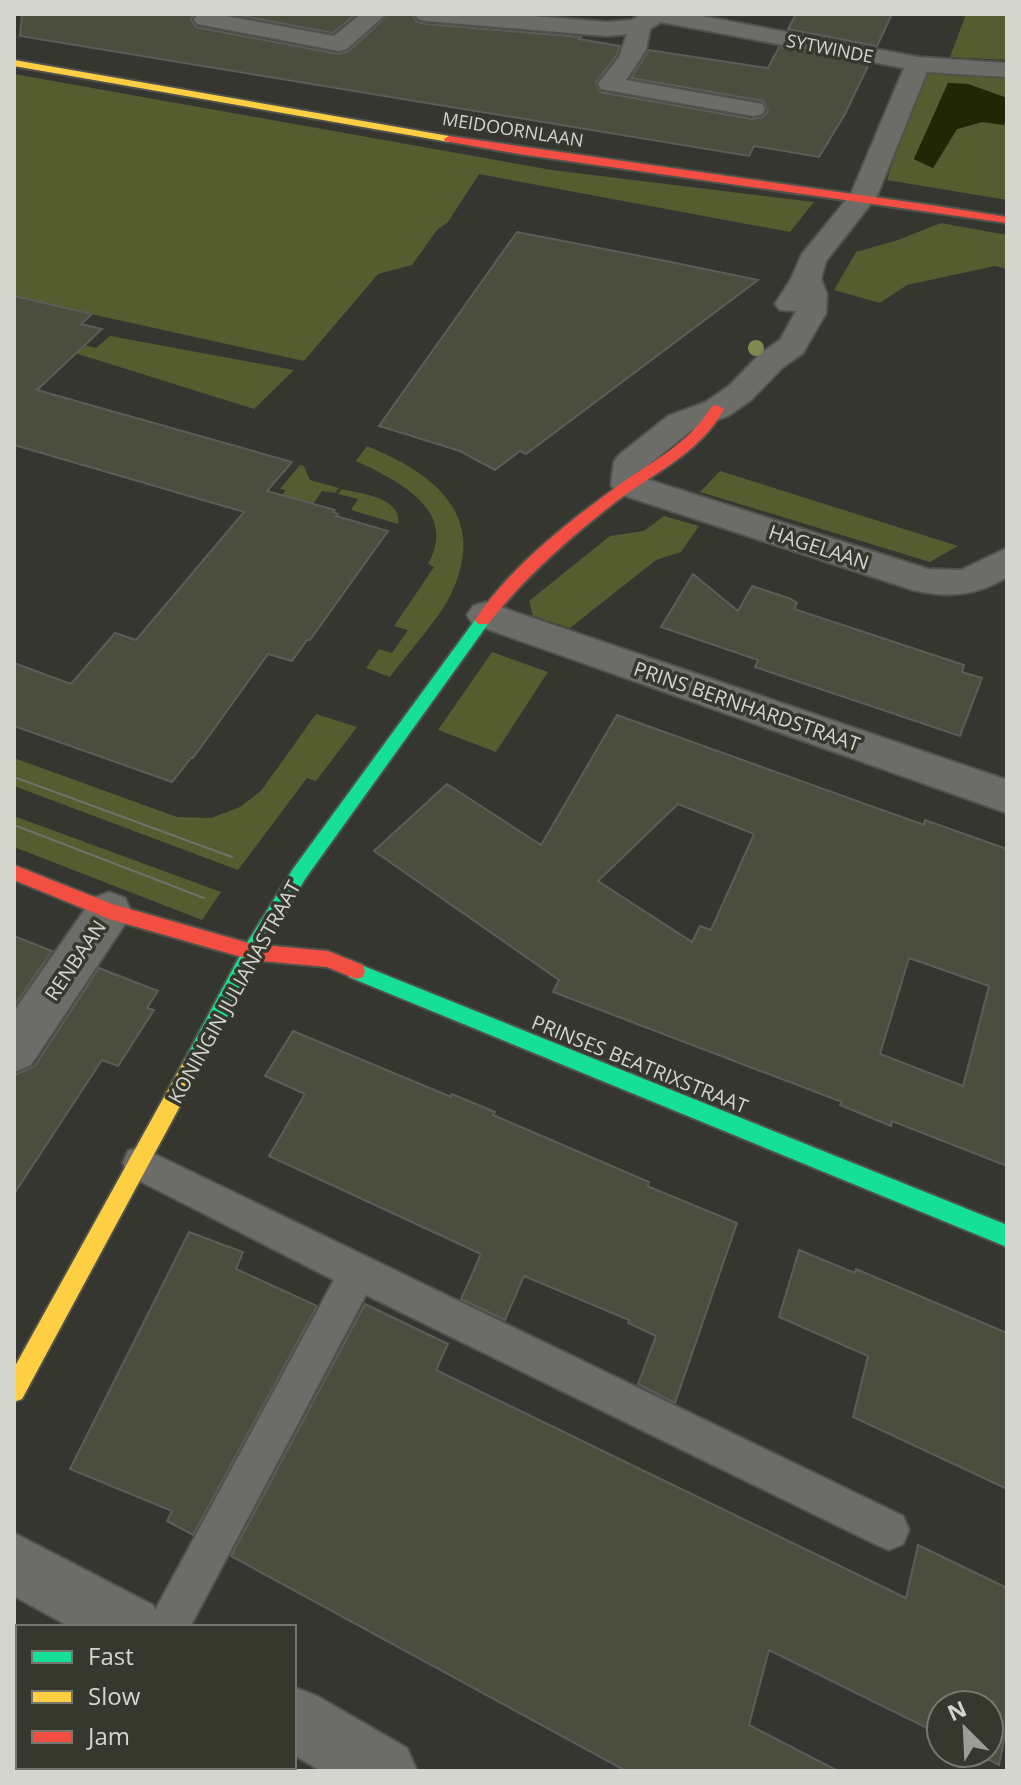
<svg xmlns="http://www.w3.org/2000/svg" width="1021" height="1785" font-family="'Open Sans',sans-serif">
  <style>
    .green { fill: #555c30 }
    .water { fill: #212604 }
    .building { fill: #4b4e3f; stroke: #5c5c58; stroke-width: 2; fill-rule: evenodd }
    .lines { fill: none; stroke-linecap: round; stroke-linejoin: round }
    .lane-casing { stroke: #50524c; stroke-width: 4 }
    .street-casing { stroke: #50524c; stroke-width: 4 }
    .fast-casing { stroke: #50524c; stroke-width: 4 }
    .slow-casing { stroke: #50524c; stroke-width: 4 }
    .jam-casing { stroke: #50524c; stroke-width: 4 }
    .lane { fill: #6c6d68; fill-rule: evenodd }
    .street { fill: #6c6d68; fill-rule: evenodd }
    .fast { fill: #16e098; fill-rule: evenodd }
    .slow { fill: #ffcf43; fill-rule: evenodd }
    .jam { fill: #f24e42; fill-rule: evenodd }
    .tram { stroke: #70726c; stroke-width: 2 }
    .tree { fill: #7f8950 }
    .labels { text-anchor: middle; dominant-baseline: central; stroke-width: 7; stroke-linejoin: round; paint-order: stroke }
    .far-street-label { font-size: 18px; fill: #d3d5ce; stroke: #36382e }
    .street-label { font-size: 20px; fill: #d3d5ce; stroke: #36382e }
  </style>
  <rect width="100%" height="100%" fill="#353630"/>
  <path class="green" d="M966 14H1007V60L950 57Z
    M921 70 1007 74V98L968 84 948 83 914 159 933 168 957 129 982 122 1004 125 1007 117V200L887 180Z
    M14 74 552 170 814 202 790 232 479 174 448 222 437 230 412 265 378 274 304 361 14 297Z
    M941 223 1007 235V269L995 266 907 285 880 303 834 290 856 252 898 240Z
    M14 329 96 348 110 336 294 370 254 409 14 334Z
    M367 446C433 473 488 514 452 592 439 620 409 651 390 677L366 668 379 649 392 653 408 630 394 626 434 567 428 564C459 509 396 480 356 461Z
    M300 465 304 466 310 480 339 488 335 493 322 491 313 504 280 497 286 490 280 489Z
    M720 471 958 546 930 562 700 492Z
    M342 489C361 494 402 497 398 524L351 510 358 499 338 494Z
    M664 516 699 526 681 552 656 560 570 628 533 616 529 601 610 536 644 531Z
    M492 652 548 672 496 752 438 730Z
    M316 714 357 727 316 781 307 778 238 870 14 786V758L177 817 211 818 240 807 261 791Z
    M14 816 221 892 202 920 14 847Z"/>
  <path class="water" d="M948 83 968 84 1007 98 1004 125 982 122 957 129 933 168 914 159Z"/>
  <path class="building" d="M22 14H194L191 19 196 27 338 54 349 51 389 14H412L417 22 426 24 581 37 579 39 620 46 616 56 596 82 600 92 752 119 763 117 768 111 763 101 631 78 649 50 768 68 779 47 869 64 845 114 819 157 754 146 749 156 20 36Z
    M232 14H356L333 33Z
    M796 14H892L877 46 788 29Z
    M517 232 666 261 758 280 526 454 520 451 495 470 460 451 379 426Z
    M14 296 92 314 81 324 102 329 37 390 292 462 267 491 335 510 333 512 338 514 336 516 388 531 310 640H307L292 661 268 654 193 758H191L172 782 14 726V663L71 684 115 633 136 640 244 512 14 445Z
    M693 574 738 611 752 586 791 599 797 603 794 609 964 665 962 672 982 678 960 736 755 667 758 660 661 627Z
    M617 715 924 825 925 820 1007 849V1166L892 1121 891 1126 840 1105 842 1102 553 992 559 980 374 851 447 784 541 845ZM678 804 754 834 711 930 700 926 692 942 598 881ZM909 958 989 986 963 1086 880 1054Z
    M14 936 52 951 14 1006Z
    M99 968 158 991 147 1008 154 1010 118 1066 102 1060 14 1194V1075L34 1067Z
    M293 1031 451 1097 452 1094 495 1112 493 1115 649 1182 647 1186 737 1223 675 1403 638 1384 656 1336 628 1323 629 1320 524 1276 505 1320 461 1299 481 1254 269 1156 305 1094 265 1076Z
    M189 1232 243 1252 236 1269 317 1306 193 1535 167 1521 172 1511 70 1469Z
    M799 1250 855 1273 856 1269 1007 1333V1489L853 1417 868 1356 779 1317Z
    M365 1304 448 1344 436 1370 906 1598 918 1545 1007 1588V1725L999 1765 976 1753H989V1705H941V1735L769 1650 749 1725 838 1771H626L231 1556Z"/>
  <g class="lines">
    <defs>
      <path id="lane" d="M140 1147 903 1516 909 1530 903 1544 889 1550 875 1544 366 1295 190 1627H146L334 1280 128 1175 123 1163 128 1151Z"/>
      <path id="street" d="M198 14H215L334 36 361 14H386L347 49 339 51 197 24 194 19Z
        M415 14H508L607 22 632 20 642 14H691L918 57 1007 63V77L927 72 877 196 826 261 821 279 827 294 826 313 803 353 782 368 751 400 728 416 692 430 647 466 646 479 928 569 961 570 1007 548V577C976 596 948 598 913 590L616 493 611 485 614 462 619 455 668 416 706 402 729 386 760 354 780 340 796 311 780 310 775 304 791 279 802 254 851 194 904 68 661 22 650 29 646 50 626 80 762 104 765 109 762 114 753 116 601 89 598 84 619 57 627 34 607 36 426 21 418 19Z
        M486 602 1007 780V813L473 624 467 615 473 606Z
        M109 892 125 898 131 911 125 924 31 1065 14 1072V1011L93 898Z
        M14 1533 153 1605 162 1627H70L14 1596Z
        M294 1687 317 1696 407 1748 417 1771H321L294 1755Z"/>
      <path id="fast" d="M483 615 491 620 488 624 305 879 259 958 199 1071 192 1074 185 1071 182 1065 185 1059 245 946 293 869 478 616Z
        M356 963 1007 1225V1247L349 977 347 971 349 965Z"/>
      <path id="slow" d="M14 60 449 136 454 139 449 142 14 66Z
        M192 1056 199 1059 202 1065 199 1071 22 1399 14 1402V1368L185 1059Z"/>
      <path id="jam" d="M449 136 937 206 1007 217V223L519 154 445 141 444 139Z
        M717 405 724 409C700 454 651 474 613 504 567 540 524 578 488 624H478L475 620C510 567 568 522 619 485 654 460 689 444 712 406Z
        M14 865 112 904 252 944 328 951 363 965 365 971 363 977 356 979 327 967 252 960 109 919 14 880Z"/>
    </defs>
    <use href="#lane" class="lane-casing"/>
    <use href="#street" class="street-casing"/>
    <use href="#fast" class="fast-casing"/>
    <use href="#slow" class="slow-casing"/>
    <use href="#jam" class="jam-casing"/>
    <use href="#lane" class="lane"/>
    <use href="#street" class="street"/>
    <use href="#fast" class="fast"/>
    <use href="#slow" class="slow"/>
    <use href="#jam" class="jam"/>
    <path class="tram" d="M14 777 232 857
      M14 825 204 898"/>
  </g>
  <circle class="tree" cx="756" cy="348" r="8"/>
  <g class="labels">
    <g class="far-street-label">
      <text transform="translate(830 48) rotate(11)">SYTWINDE</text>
      <text transform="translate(513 129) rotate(9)">MEIDOORNLAAN</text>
    </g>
    <g class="street-label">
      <text transform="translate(819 547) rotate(18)">HAGELAAN</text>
      <text transform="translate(747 706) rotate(19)">PRINS BERNHARDSTRAAT</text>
      <text transform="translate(75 960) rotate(-56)">RENBAAN</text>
      <text transform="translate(234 992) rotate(-61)">KONINGIN JULIANASTRAAT</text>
      <text transform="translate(640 1064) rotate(22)">PRINSES BEATRIXSTRAAT</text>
    </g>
  </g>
  <rect width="1021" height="1785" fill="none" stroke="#d3d5ce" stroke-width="32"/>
  <rect x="16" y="1625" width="280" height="144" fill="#36382e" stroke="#75776e" stroke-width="2"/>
  <rect x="32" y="1651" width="40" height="12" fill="#16e098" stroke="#75776e" stroke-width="2"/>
  <text x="88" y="1665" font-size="24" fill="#d3d5ce">Fast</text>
  <rect x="32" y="1691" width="40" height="12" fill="#ffcf43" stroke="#75776e" stroke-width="2"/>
  <text x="88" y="1705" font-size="24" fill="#d3d5ce">Slow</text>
  <rect x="32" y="1731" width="40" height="12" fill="#f24e42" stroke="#75776e" stroke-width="2"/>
  <text x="88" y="1745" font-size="24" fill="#d3d5ce">Jam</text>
  <g transform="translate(965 1729) rotate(336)"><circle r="38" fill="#36382e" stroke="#75776e" stroke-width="2"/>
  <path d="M0-6L14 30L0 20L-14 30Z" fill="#9c9d97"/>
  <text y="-12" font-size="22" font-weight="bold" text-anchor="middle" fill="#d3d5ce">N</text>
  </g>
</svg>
